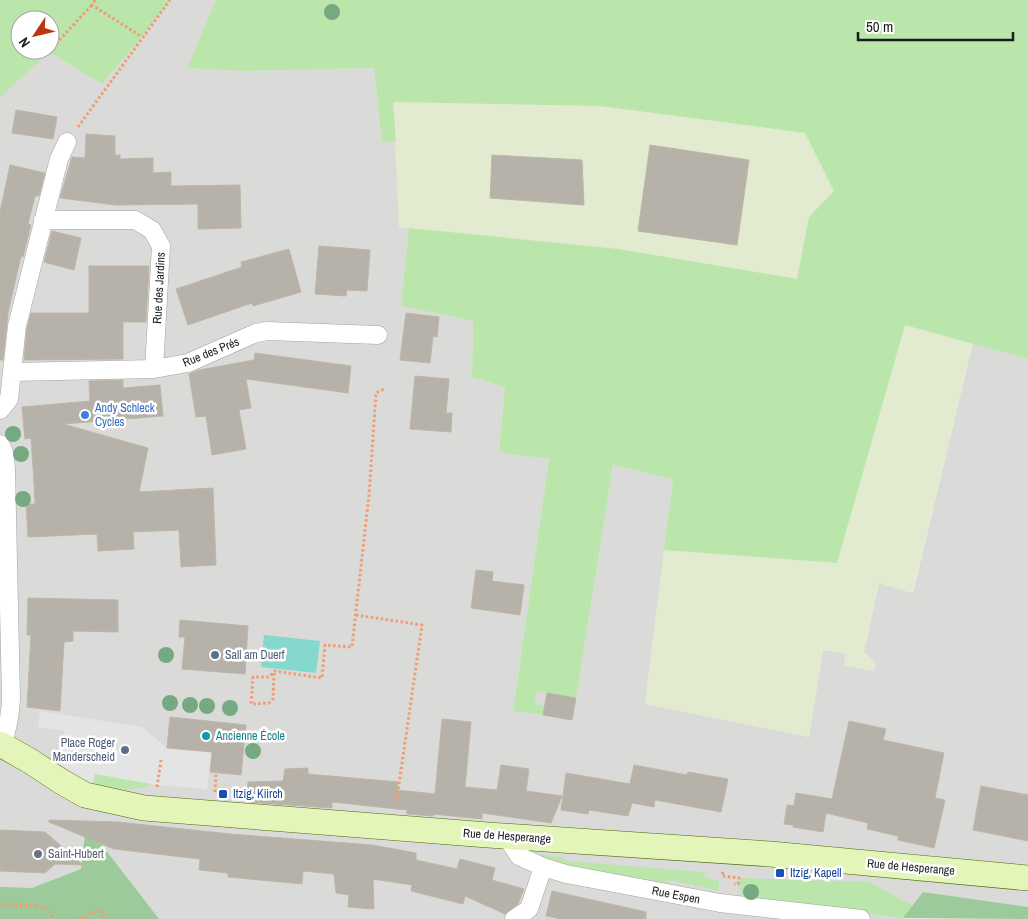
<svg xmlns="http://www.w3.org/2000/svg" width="1028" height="919" font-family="'Archivo Narrow',sans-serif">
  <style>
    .residential { fill: #dadad9 }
    .farmland { fill: #e2ebcf }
    .grass { fill: #bae5ab; fill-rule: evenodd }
    .forest { fill: #9cca9a }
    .pitch { fill: #85d8cc }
    .parking { fill: #e4e4e4 }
    .building { fill: #b6b2a9; stroke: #beb6a6 }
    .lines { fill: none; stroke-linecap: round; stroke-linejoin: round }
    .minor-casing { stroke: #a3a3a3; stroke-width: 19 }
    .secondary-casing { stroke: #4a6b0b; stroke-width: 26 }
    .path { stroke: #f19c70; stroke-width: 3; stroke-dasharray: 2.5 2.5; stroke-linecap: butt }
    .minor { stroke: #fff; stroke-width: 18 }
    .secondary { stroke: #e4f5b9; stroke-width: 25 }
    .tree { fill: #75a981 }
    .shop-dot { fill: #3f7fe0; stroke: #fff; stroke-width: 2 }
    .service-dot { fill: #5c6f8a; stroke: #fff; stroke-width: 2 }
    .culture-dot { fill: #0f9aa8; stroke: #fff; stroke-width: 2 }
    .transit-dot { fill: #1a4fb4; stroke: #fff; stroke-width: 2 }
    .worship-dot { fill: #6b7280; stroke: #fff; stroke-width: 2 }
    .labels { text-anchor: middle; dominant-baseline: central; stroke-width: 5; stroke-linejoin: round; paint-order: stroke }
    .street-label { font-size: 12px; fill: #1c1c1c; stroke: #fff }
    .shop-label { font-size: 12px; fill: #366cbe; stroke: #fff; text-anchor: start }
    .service-label { font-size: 12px; fill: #4e5e75; stroke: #fff; text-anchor: start }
    .culture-label { font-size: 12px; fill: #0d838f; stroke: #fff; text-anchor: start }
    .transit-label { font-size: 12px; fill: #164399; stroke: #fff; text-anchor: start }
    .worship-label { font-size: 12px; fill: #5b616d; stroke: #fff; text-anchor: start }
  </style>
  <rect width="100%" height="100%" fill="#edece3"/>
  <path class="residential" d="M170 0H216L188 68 242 71 374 68 382 142 396 141 399 227 409 228 401 306 473 321 472 377 505 387 499 451 549 459 513 710 535 704 537 691 576 697 613 465 673 479 645 704 809 737 823 650 844 653 876 664 864 652 879 583 913 593 973 343 1028 359V907L923 892 904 919H0V96L49 52 102 84 142 37Z"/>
  <path class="farmland" d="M393 102 600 106 805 133 835 191 809 217 798 280 619 249 399 227Z
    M905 325 973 343 912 593 879 583 864 652 876 664 874 671 845 666 844 653 823 650 809 737 645 704 664 550 837 563Z"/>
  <path class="grass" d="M0 0H170L142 37 102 84 49 52 0 97ZM20 20H50V50H20Z
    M216 0H1028V359L905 325 837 563 664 550 673 479 613 465 576 698 537 691 535 704 545 706 543 715 513 711 549 459 499 452 505 387 472 377 473 321 401 306 409 228 619 249 797 279 809 217 834 191 805 133 600 106 393 102 396 141 382 142 374 68 242 71 187 68Z
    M95 773 153 784 140 788 114 791 93 784Z
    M541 854 563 858 567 861 703 872 706 878 719 881V891L668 880V889L543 861Z
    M739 878 869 882 913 906 903 918 743 897 738 884Z"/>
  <path class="forest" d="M85 834 101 835V844L159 919H0V887L32 888 81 869Z
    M923 892 1028 907V919L903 918Z"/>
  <path class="pitch" d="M264 635 320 641 316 673 261 667Z"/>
  <path class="parking" d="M40 711 142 727 167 748 212 752 207 789 157 785 95 774 93 784 59 764 64 731 38 727Z"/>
  <path class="building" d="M16 110 57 117 53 139 12 133Z
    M86 134 115 136V155H120V159L153 158V173L171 172V186L240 185 241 228 198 229V204L116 205 60 198 72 157 85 158Z
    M650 145 749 160 737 245 638 231Z
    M492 155 582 160 584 205 490 198Z
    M10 165 45 173 39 196H35L28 224 31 225 23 257 21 256 8 313 3 360H0V212Z
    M52 231 81 238 74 270 44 262Z
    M319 246 370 250 367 291 347 290 346 296 315 294Z
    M289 249 301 292 253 306 252 303 188 325 176 289 242 267 241 262Z
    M89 266H149L146 322H123V359L24 360 27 328 31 313H89Z
    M406 313 439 317 437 337 433 336 430 363 400 360Z
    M255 353 351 366 348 393 246 379 251 408 239 410 246 449 212 455 206 416 196 417 189 374 199 370 254 360Z
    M415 376 449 379 446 413H452L451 432 410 429Z
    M123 380V388L160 385 163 416 63 424 148 448 139 492 213 488 216 565 181 567 179 530 133 532 134 549 98 551 97 534 28 537 26 504H35L34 482 31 438 25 439 22 407 90 401 89 381Z
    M476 570 493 572 492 581 524 585 520 615 471 608Z
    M28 598 118 600V632L73 631V641L64 642 60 711 27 707 31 635H27Z
    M180 620 248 626 245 674 182 669 185 637H179Z
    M547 693 576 698 572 720 543 715Z
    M170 717 246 725 241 775 210 772 212 752 167 748Z
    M442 719 471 722 465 787 497 790 501 765 529 769 526 791 562 796 551 823 482 813V819L433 814V816L407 814V810L332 802V808L247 802 248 782 283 781 285 769 308 768V774L398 782 397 790 435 794Z
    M849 721 886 729 883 740 944 753 935 798 945 800 934 848 898 840V836L867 829 868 823 826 813 823 832 793 827V825L784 824 787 805 796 806H794L796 793 832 799Z
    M634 765 687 775 688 772 728 779 721 812 655 800 654 807 632 803 628 816 589 810 588 814 561 810 566 773 630 784Z
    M981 786 1028 795V841L973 830Z
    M49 820 118 822 230 834 372 845 416 853V860L457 869 460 859 495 868 492 880 524 889 518 904 505 914 465 896 463 904 411 891 412 885 373 879 374 909 348 907 349 895 336 893 334 874 303 871 302 884 228 877V873L199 870 200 859 114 849 49 822Z
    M0 830 45 832 83 865 55 864 45 873 0 871Z
    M552 891 646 912V919H561L546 916Z"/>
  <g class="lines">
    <defs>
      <path id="minor" d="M43 220H135L152 230 161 246 154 369
        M12 372 154 369 188 363 256 333 268 331 378 335
        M0 410 9 399 17 326 59 159 67 142
        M0 444 4 452 6 468 11 699C10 715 8 730 2 744
        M506 836 519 856 543 867 566 874 720 903 861 919
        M514 919 529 909 543 867"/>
      <path id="secondary" d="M0 744 30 761 62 782 85 795 144 808 488 835 770 854 1028 878"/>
    </defs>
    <use href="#minor" class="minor-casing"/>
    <use href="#secondary" class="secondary-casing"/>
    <path class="path" d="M95 0 92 5 142 37
      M49 51 92 5
      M78 127 170 0
      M356 615 422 625 396 805
      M274 673 273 699 269 703 251 704 253 677H269L275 671 322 678 325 645 352 647 369 495 376 393 384 389
      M157 787 161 760
      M215 792 216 773
      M723 872 722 876 739 878 738 884H734
      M0 905C10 906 42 904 47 909 50 911 52 916 54 919
      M79 919 100 909 105 919"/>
    <use href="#minor" class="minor"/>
    <use href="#secondary" class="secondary"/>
  </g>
  <g class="tree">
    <circle cx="332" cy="12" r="8"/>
    <circle cx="13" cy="434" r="8"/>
    <circle cx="21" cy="454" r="8"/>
    <circle cx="23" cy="499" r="8"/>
    <circle cx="166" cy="655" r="8"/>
    <circle cx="170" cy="703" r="8"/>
    <circle cx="190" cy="705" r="8"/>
    <circle cx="207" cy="706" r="8"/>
    <circle cx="230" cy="708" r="8"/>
    <circle cx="253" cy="751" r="8"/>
    <circle cx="751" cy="892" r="8"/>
  </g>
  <circle class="shop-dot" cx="85" cy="415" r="5"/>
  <g class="service-dot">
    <circle cx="215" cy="655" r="5"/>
    <circle cx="125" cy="750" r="5"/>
  </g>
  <circle class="culture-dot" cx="206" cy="736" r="5"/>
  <g class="transit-dot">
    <rect x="218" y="789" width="10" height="10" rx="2.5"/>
    <rect x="775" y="868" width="10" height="10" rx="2.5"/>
  </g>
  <circle class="worship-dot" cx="38" cy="854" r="5"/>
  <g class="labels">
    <g class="street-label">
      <text transform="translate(159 288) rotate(-87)">Rue des Jardins</text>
      <text transform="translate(211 352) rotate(-22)">Rue des Prés</text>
      <text transform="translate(507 836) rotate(4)">Rue de Hesperange</text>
      <text transform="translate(911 867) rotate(5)">Rue de Hesperange</text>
      <text transform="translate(676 895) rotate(11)">Rue Espen</text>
    </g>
    <g class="shop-label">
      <text x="95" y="408">Andy Schleck<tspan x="95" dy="14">Cycles</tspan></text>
    </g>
    <g class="service-label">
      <text x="225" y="655">Sall am Duerf</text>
      <text x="115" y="743" text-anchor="end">Place Roger<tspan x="115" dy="14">Manderscheid</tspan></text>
    </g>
    <g class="culture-label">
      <text x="216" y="736">Ancienne École</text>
    </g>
    <g class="transit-label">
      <text x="233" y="794">Itzig, Kiirch</text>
      <text x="790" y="873">Itzig, Kapell</text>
    </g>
    <g class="worship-label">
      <text x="48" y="854">Saint-Hubert</text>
    </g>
  </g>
  <g transform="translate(35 35) rotate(235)"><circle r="24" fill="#ffffff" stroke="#a4a4a4"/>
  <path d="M0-4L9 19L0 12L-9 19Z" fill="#bc360c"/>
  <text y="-8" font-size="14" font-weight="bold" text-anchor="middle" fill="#1c1c1c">N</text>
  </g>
  <path d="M858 32v8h155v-8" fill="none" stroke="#1c1c1c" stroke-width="2.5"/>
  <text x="866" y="32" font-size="15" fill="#1c1c1c" stroke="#ffffff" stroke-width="4" paint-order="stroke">50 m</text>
</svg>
